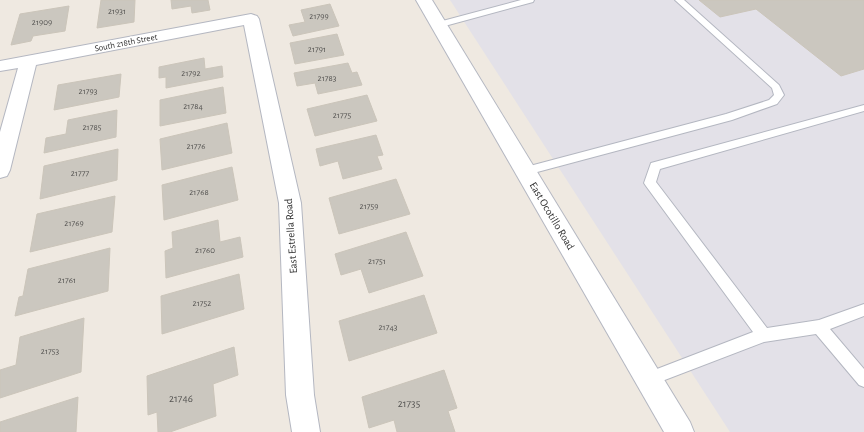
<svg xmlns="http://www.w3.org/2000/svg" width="864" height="432" font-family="'Alegreya Sans',sans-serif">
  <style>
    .industrial { fill: #e3e1e8 }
    .building { fill: #cbc7bf; stroke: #cbc5ba }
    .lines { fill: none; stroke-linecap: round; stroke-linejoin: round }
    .service-casing { stroke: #b4b7c1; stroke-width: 2 }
    .minor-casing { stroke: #b4b7c1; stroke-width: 2 }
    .secondary-casing { stroke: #b4b7c1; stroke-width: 2 }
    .service { fill: #fff; fill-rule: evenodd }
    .minor { fill: #fff; fill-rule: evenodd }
    .secondary { fill: #fff; fill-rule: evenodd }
    .labels { text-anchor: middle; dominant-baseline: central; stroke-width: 3; stroke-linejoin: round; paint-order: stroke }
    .number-label { font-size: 9px; fill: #555452 }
    .far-street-label { font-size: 9px; fill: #2e2e2e; stroke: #fff }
    .street-label { font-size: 11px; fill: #2e2e2e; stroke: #fff }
    .near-number-label { font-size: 11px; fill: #555452 }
  </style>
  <rect width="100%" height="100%" fill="#efe9e1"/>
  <path class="industrial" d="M450 0H864V432H730Z"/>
  <path class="building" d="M101 0H135L134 22 97 28Z
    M171 0H208L210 10 192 13 191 6 172 9Z
    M699 0H864V69L841 76 756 9 720 17Z
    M330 4 339 26 293 36 289 25 305 22 301 10Z
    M69 6 65 31 33 36 31 41 11 45 20 14Z
    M337 34 344 55 295 64 290 43Z
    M204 58 205 69 222 66 223 77 166 88V77L159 78V67Z
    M348 63 352 73 357 72 362 85 318 94 315 83 297 86 294 73Z
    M121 74 119 97 54 110 58 85Z
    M223 87 226 113 160 126V100Z
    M367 95 377 121 315 136 307 109Z
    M117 110 116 137 44 153 46 138 66 134 68 120Z
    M227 123 232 153 162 170 160 139Z
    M376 135 383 155 377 156 382 169 343 179 338 161 320 166 316 149Z
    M118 149 117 180 40 199 44 166Z
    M232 167 238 200 164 220 162 185Z
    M396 179 410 214 339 234 329 198Z
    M115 196 112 232 30 252 37 214Z
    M218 220 220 242 240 237 243 257 166 278 165 251 173 248 172 232Z
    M406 232 423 276 369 293 361 269 341 275 335 254Z
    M110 248 108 291 15 316 19 297 23 296 28 269Z
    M239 274 244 309 162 334 161 296Z
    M424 295 437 333 349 361 339 321Z
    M84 318 81 372 0 398V370L16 365 20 337Z
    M234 347 238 375 213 384 216 416 170 432H158L157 412 148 415 147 376Z
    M444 370 457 408 448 411 455 432H397L394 420 369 428 362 397Z
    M78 397 76 432H0V422Z"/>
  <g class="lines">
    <defs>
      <path id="service" d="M521 0H534L533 2 441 27 438 28 434 25 435 23Z
        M675 0H684L779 85 784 95 777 104 732 120 526 175 522 174 520 171 522 168 526 167 726 114 769 100 774 95 772 88Z
        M864 105V111L660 169 656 182 767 328 819 320 864 304V316L830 329 864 369V387L859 385 816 334 764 342 649 386 644 384 642 379 644 374 753 332 646 186 644 183 651 163Z"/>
      <path id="minor" d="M251 14 257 16 259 19 301 203 314 395 320 432H292L286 395 279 203 244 25 36 65 10 170 7 176 0 178V132L18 68 0 71V61Z"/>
      <path id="secondary" d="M416 0H432L690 422 694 432H664Z"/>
    </defs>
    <use href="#service" class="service-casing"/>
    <use href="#minor" class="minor-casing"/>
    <use href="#secondary" class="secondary-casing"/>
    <use href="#service" class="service"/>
    <use href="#minor" class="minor"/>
    <use href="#secondary" class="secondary"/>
  </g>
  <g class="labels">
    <g class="number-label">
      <text x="117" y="11">21931</text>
      <text x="319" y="16">21799</text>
      <text x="42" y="22">21909</text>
      <text x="317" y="49">21791</text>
      <text x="191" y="73">21792</text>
      <text x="327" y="78">21783</text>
      <text x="88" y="91">21793</text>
      <text x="193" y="106">21784</text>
      <text x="342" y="115">21775</text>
      <text x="92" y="127">21785</text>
      <text x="196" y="146">21776</text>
      <text x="80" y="173">21777</text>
      <text x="199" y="192">21768</text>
      <text x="369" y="206">21759</text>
      <text x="74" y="223">21769</text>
      <text x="205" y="250">21760</text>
      <text x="377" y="261">21751</text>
      <text x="67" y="280">21761</text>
      <text x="202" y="303">21752</text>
      <text x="388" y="327">21743</text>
      <text x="50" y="351">21753</text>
    </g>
    <g class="far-street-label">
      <text transform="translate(126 43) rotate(-11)">South 218th Street</text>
    </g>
    <g class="street-label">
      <text transform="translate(552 216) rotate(59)">East Ocotillo Road</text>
      <text transform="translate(291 236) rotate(-94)">East Estrella Road</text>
    </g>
    <g class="near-number-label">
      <text x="181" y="398">21746</text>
      <text x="409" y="403">21735</text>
    </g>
  </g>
</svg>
